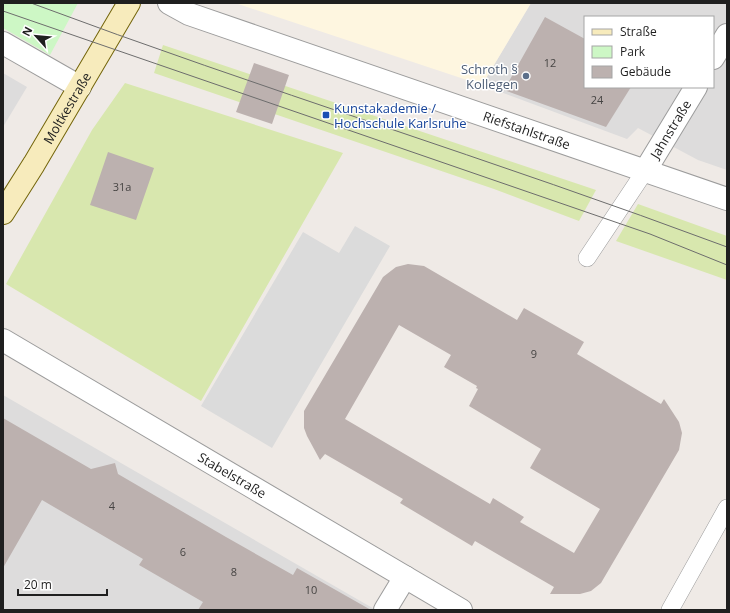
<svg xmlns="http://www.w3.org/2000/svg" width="730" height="613" font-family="'Open Sans',sans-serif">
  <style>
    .residential { fill: #dddcdc; fill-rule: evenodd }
    .education { fill: #fef6e0 }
    .grass { fill: #d8e7ae }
    .park { fill: #cdf7c5 }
    .parking { fill: #dbdbdb }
    .building { fill: #bcb1af; fill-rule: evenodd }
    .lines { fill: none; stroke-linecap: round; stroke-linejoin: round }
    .lane-casing { stroke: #9c9c9c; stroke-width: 18 }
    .street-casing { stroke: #9c9c9c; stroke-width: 24 }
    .secondary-casing { stroke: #736409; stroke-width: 24 }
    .lane { stroke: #fff; stroke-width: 17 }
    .street { stroke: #fff; stroke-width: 22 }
    .secondary { stroke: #f7ebbc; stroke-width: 22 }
    .tram { stroke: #6d6d6d; stroke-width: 1 }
    .service-dot { fill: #5c6f8a; stroke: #fff; stroke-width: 1.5 }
    .transit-dot { fill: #1a4fb4; stroke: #fff; stroke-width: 1.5 }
    .labels { text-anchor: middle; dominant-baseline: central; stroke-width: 3; stroke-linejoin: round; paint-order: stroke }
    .number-label { font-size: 11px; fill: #464443 }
    .service-label { font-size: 13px; fill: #4e5e75; stroke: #fff; text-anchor: end }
    .street-label { font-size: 13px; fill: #1f1f1f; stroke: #fff }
    .transit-label { font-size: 13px; fill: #164399; stroke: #fff; text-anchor: start }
  </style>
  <rect width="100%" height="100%" fill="#efeae6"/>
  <path class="residential" d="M531 3H727V170L698 160 638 128 627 139 482 85ZM585 17H713V87H585Z
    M3 73 27 87 3 127Z
    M3 395 376 610H3Z"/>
  <path class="education" d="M235 3H531L482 85Z"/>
  <path class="grass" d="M163 45 596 190 579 221 494 189 154 73Z
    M125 83 343 153 201 401 6 284 92 130Z
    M638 204 727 236V280L616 241Z"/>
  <path class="park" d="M3 3H78L50 55 3 28Z"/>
  <path class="parking" d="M355 226 390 246 272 448 201 406 303 232 339 253Z"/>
  <path class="building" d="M545 17 585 39V87H631L606 127 504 90Z
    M254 63 289 75 272 124 236 112Z
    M108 152 154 168 136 220 90 205Z
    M408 264 424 266 517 320 524 308 584 342 577 354 661 404 664 399 679 422 682 433 679 450 601 583 591 591 580 594H550L554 587 475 541 472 546 400 503 403 499 325 454 320 460 307 436 304 428V411L383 277 396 267ZM399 325 451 355 444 367 477 386 476 388 478 389 469 406 541 449 530 468 600 509 574 553 520 522 524 517 493 498 490 504 345 419Z
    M3 418 91 469 115 463 118 474 226 537 293 575 297 568 371 610H198L203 602 139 565 143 559 42 500 3 568Z"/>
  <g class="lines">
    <defs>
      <path id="lane" d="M587 258 645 171
        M670 610 727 508"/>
      <g id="street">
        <path id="s1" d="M169 3 189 14 727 199"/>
        <path d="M3 43 80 87"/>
        <path d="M713 58 727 35"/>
        <path id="s2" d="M645 171 696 87"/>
        <path id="s3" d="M3 340 461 610"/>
        <path d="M385 610 405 577"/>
      </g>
      <g id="secondary">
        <path id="s4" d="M3 213 34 164 129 3"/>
      </g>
    </defs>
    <use href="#lane" class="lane-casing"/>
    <use href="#street" class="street-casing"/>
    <use href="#secondary" class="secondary-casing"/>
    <use href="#lane" class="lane"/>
    <use href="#street" class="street"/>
    <use href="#secondary" class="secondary"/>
    <path class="tram" d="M31 3C261 89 497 161 727 247
      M3 11 650 234 727 265"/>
  </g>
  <circle class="service-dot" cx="526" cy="76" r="4"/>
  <rect class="transit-dot" x="322" y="111" width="8" height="8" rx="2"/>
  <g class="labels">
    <g class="number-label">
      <text x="550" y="62">12</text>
      <text x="597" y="99">24</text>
      <text x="122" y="186">31a</text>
      <text x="534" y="353">9</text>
      <text x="112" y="505">4</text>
      <text x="183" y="551">6</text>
      <text x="234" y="571">8</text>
      <text x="311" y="589">10</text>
    </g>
    <g class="service-label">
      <text x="518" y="69">Schroth §<tspan x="518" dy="15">Kollegen</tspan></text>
    </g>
    <g class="street-label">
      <text stroke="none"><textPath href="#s4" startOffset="123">Moltkestraße</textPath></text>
      <text stroke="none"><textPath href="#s2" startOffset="49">Jahnstraße</textPath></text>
      <text stroke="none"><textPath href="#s1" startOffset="380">Riefstahlstraße</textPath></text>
      <text stroke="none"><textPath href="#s3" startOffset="266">Stabelstraße</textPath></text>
    </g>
    <g class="transit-label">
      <text x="334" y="108">Kunstakademie /<tspan x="334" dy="15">Hochschule Karlsruhe</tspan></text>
    </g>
  </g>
  <rect width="730" height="613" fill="none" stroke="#1f1f1f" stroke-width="8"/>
  <rect x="584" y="16" width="130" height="72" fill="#ffffff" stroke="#a5a5a5"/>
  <rect x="592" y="29" width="20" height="6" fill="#f7ebbc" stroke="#a5a5a5"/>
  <text x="620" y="36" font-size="12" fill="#1f1f1f">Straße</text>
  <rect x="592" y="46" width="20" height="12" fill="#cdf7c5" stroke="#a5a5a5"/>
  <text x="620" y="56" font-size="12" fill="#1f1f1f">Park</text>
  <rect x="592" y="66" width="20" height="12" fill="#bcb1af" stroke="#a5a5a5"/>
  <text x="620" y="76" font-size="12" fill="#1f1f1f">Gebäude</text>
  <g transform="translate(36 36) rotate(297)" stroke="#ffffff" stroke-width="3" paint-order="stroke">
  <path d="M0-3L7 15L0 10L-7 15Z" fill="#1f1f1f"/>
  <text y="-6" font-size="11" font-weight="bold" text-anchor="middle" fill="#1f1f1f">N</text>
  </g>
  <path d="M18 589v6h89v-6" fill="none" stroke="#1f1f1f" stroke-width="2"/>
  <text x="24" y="589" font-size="12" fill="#1f1f1f" stroke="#ffffff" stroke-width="3" paint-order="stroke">20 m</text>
</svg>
